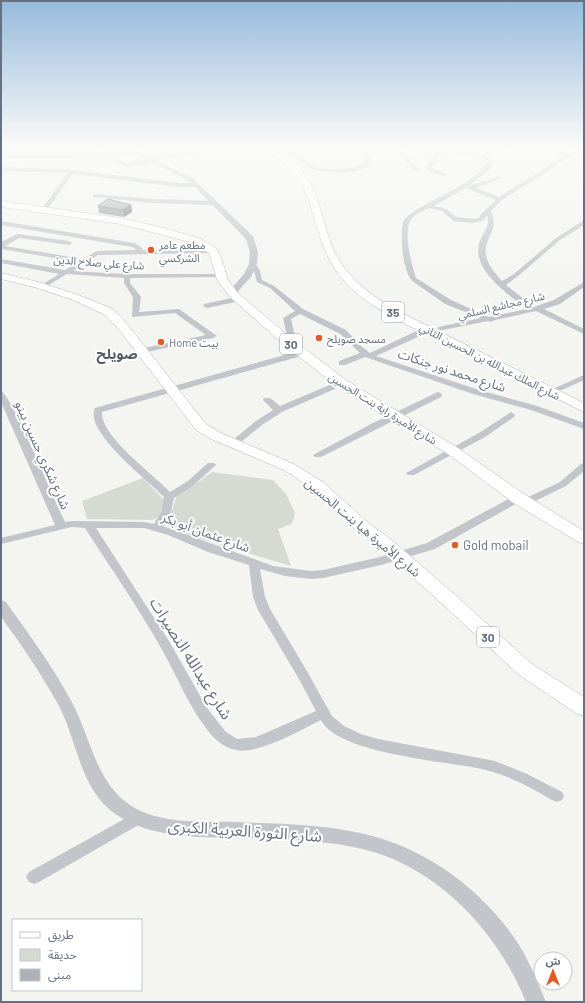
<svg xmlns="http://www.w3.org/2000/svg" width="585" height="1003" font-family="Barlow,'Noto Sans Arabic',sans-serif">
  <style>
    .green { fill: #d5dbd2 }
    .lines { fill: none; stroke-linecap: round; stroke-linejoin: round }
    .primary-casing { stroke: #b3b7bb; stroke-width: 1 }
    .trunk-casing { stroke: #b3b6b9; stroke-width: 1 }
    .minor { fill: #c2c5c9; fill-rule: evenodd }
    .tertiary { fill: #c2c5c9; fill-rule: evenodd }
    .primary { fill: #fff; fill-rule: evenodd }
    .trunk { fill: #fff; fill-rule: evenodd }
    .wall { fill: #93989d }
    .shaded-wall { fill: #787c80 }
    .building { fill: #abb1b7; stroke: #787c80 }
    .poi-dot { fill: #e15c24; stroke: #fff; stroke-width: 1.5 }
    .labels { text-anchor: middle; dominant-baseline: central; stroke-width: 4; stroke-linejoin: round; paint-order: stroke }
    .far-poi-label { font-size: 11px; fill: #647282; stroke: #fff; text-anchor: start }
    .far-street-label { font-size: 11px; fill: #647282; stroke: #fff }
    .shield { fill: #fff; stroke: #929ca8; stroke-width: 1 }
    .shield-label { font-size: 12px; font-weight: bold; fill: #647282 }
    .street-label { font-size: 13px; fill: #647282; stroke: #fff }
    .poi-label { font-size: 13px; fill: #647282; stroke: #fff; text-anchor: start }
    .far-district-label { font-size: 14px; font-weight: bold; fill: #525c67; stroke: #fff }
    .near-street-label { font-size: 16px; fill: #647282; stroke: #fff }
  </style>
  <rect width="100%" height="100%" fill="#f4f5f1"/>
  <path class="green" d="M212 472 273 480 286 494 295 513 292 524 278 529 291 566 191 536 168 523 177 495 197 483Z
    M143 478 164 500 159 517 153 520 87 519 82 501Z"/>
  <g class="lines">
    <defs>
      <path id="primary" d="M1 201 121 218 164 228 201 239 217 249 222 260 228 280 238 293 291 338 346 380 458 448 524 494 584 531V544L578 542 512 502 448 454 336 386 283 344 230 297 217 280 209 253 193 243 121 224 1 207Z
        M1 273 42 283 81 296 113 309 128 325 206 424 221 433 294 464 323 482 371 525 393 541 453 593 532 664 584 697V716L577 714 518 674 441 603 381 549 359 533 311 488 284 470 211 439 196 430 120 331 105 315 73 300 34 287 1 279Z"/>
      <path id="trunk" d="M266 148C276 148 280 151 288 157 325 182 319 233 343 266 360 289 383 303 408 316L584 403V412L399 321C358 298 333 280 319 234 313 215 309 196 299 179 291 165 277 160 266 148Z"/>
    </defs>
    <use href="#primary" class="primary-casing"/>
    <use href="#trunk" class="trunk-casing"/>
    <path class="minor" d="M210 148 220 149 154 160 155 161 152 163 125 167 114 160 119 159 126 163 147 160V158L149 157Z
      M394 148H399L419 169V171H415Z
      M419 148C436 148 482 148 494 161L489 170 470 185 499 177V179L476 188 499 197 564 156 551 153 548 150 549 148H554L555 151 569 153 584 148V151L571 156 502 200 491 211C504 238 465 242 502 281L514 274 556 238 584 220V225L560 240 518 276 506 285 534 307 554 300 584 282V287L560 304 544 309 584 329V334L536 311 495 320 491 322 488 321 438 331V327L481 318 445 304 411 280C405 270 402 254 402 242 402 236 401 229 403 223 408 206 473 189 488 161L480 156 442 152 431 168 446 173V175L444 176 428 171 425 168 437 151ZM466 188 496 200 482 213 479 218 473 219 456 217 446 209 434 206ZM429 208 442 211 454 221 473 223 484 220 487 215C491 227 482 233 479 244 472 270 509 295 527 309L489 317 451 300 416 278C412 265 401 228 413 217 417 213 424 211 429 208Z
      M132 150 135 152 134 153 70 158H1V154H70Z
      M1 167 72 170 179 183H196L199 185 196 187H179L73 174 46 211 44 212 41 210 68 173 1 171Z
      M95 194 153 199 213 201 216 203 213 205 153 203 93 197V195Z
      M1 221 134 243 141 247 143 250H215V252L213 253 98 255 73 271 125 274H223L224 275 221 277 130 278V283L141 297 139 312 179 309 217 336 213 338 142 353H139V349L206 335 175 313 132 317 133 297 124 283V278L67 274 42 289 40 288V286L59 274 1 263V259L65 270 78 262 1 249V242L18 234 69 241 72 243 69 245 19 238 5 246 83 259 97 251 137 250 132 247 1 225Z
      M251 263 256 264 260 271 262 280 274 286 303 309 346 330 361 346 370 353 423 328H429V332L376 356 479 390 537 406 584 423V429L531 410 473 394 365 357 345 365H339V361L360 353 340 334 300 314 291 319 295 336 290 343H284L283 341 287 336 283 318 295 311 270 288 257 282 254 271 250 264Z
      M237 297H240V301L207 308 203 306 204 304Z
      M299 351H305L306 353 305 355 102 412C100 436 153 474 170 492L188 481 208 463H214L216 465 194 485 174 498 171 512 163 526 273 566 311 571 323 570 380 557 427 543 514 496H522V500L560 482 581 464 584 463V471L566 486 529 504H521V501L435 549 381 565 323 578 311 579 285 576 260 569 265 597 270 609 308 673 332 716 344 726 361 734 378 739 495 761 527 774 562 792 564 796 562 800 557 802 552 800C531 788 510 776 486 770 450 761 339 755 321 720 301 730 257 755 236 750 225 748 216 741 209 732 189 708 177 675 161 648 138 607 110 567 85 528L72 527 1 544V538L55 525 1 402V391C11 394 57 506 65 522L72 521 144 522 154 524 161 512 164 497C149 481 83 431 95 408ZM96 528H144L168 535 208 552 249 565 253 597 258 610 299 679 316 711 256 737 237 739 226 732 207 708 169 641Z
      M584 375V380L562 390H556L555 388Z
      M341 380 345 383 344 385 282 412 262 425 236 446 233 447 228 444 256 421 273 410 263 400 264 398H270L280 406Z
      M438 392 441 393 442 395 441 397 321 457H315L313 455 373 423Z
      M511 412 515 415 514 417 485 437 414 475H408L406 473 479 433Z
      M137 812 142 813 144 818 142 823 39 882 34 884 29 882 26 877 29 872Z"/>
    <path class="tertiary" d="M122 148H131L192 178 253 236 258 252 257 264 251 277 239 290 237 297H231L230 295 231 289 244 274 249 264 250 252 246 239 188 180Z
      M280 148C300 148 297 157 312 165 327 172 350 170 365 163L360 148H366L371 164C358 175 323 175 308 167 301 164 298 157 291 154 287 152 283 152 279 151L278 150Z
      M1 600 6 602C28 633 51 664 69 697 90 732 94 781 130 805 160 825 204 821 238 822 279 824 320 824 360 833 424 846 484 890 519 945 530 963 538 982 546 1002H526C500 937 446 876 377 853 333 839 278 839 232 838 191 837 142 837 109 809 79 783 76 737 58 704 46 683 33 662 19 642 15 635 3 622 1 615 0 610 1 605 1 600Z"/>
    <use href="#primary" class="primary"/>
    <use href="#trunk" class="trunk"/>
  </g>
  <path class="wall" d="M131 205 132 212 124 217 99 213 98 206Z"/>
  <path class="shaded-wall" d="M131 205 132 212 124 217 123 210Z"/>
  <path class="building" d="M108 199 131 205 123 210 98 206Z"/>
  <linearGradient id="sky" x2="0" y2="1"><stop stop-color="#96bbdc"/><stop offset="0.51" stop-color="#fafaf9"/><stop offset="1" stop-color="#fafaf9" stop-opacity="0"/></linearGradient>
  <rect width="585" height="289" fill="url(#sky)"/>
  <g class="poi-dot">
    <circle cx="151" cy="250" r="4"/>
    <circle cx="319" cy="338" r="4"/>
    <circle cx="161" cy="342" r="4"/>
    <circle cx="455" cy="545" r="4"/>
  </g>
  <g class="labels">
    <g class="far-poi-label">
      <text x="159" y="244">مطعم عامر<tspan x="159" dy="13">الشركسي</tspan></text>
      <text x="327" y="338">مسجد صويلح</text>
      <text x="169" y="342">Home بيت</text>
    </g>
    <g class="far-street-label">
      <text transform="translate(99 262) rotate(4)">شارع علي صلاح الدين</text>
      <text transform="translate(501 305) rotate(-13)">شارع مجاشع السلمي</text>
      <text transform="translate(490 361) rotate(27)">شارع الملك عبدالله بن الحسين الثاني</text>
      <text transform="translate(383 408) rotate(32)">شارع الأميرة راية بنت الحسين</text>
    </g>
    <g class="shield">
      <rect x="382" y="302" width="22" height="20" rx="3"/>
      <rect x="280" y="334" width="22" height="20" rx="3"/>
      <rect x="477" y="627" width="22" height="20" rx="3"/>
    </g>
    <g class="shield-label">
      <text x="393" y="312">35</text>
      <text x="291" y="344">30</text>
      <text x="488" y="637">30</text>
    </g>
    <g class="street-label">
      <text transform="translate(452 370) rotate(18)">شارع محمد نور جنكات</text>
      <text transform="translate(43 455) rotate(66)">شارع شكري حسين بينو</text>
      <text transform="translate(363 527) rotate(40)">شارع الأميرة هيا بنت الحسين</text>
      <text transform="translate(206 532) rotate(20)">شارع عثمان أبو بكر</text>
    </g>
    <g class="poi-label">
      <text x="463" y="545">Gold mobail</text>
    </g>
    <g class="far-district-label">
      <text x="117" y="353">صويلح</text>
    </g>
    <g class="near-street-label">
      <text transform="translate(192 658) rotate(58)">شارع عبدالله النصيرات</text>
      <text transform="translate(245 830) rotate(4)">شارع الثورة العربية الكبرى</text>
    </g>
  </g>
  <rect width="585" height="1003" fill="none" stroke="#647282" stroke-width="4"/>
  <rect x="12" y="919" width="130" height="72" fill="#ffffff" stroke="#c1c7cd"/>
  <rect x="20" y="932" width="20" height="6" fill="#ffffff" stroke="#c1c7cd"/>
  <text x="48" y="939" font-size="12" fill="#647282">طريق</text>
  <rect x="20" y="949" width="20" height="12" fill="#d5dbd2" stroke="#c1c7cd"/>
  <text x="48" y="959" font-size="12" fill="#647282">حديقة</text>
  <rect x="20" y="969" width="20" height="12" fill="#abb1b7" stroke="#c1c7cd"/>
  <text x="48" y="979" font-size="12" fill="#647282">مبنى</text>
  <g transform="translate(553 971)"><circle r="19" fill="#ffffff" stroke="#c1c7cd"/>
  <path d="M0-3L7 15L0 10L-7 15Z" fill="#e15c24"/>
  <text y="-6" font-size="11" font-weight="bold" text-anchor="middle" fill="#647282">ش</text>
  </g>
</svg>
